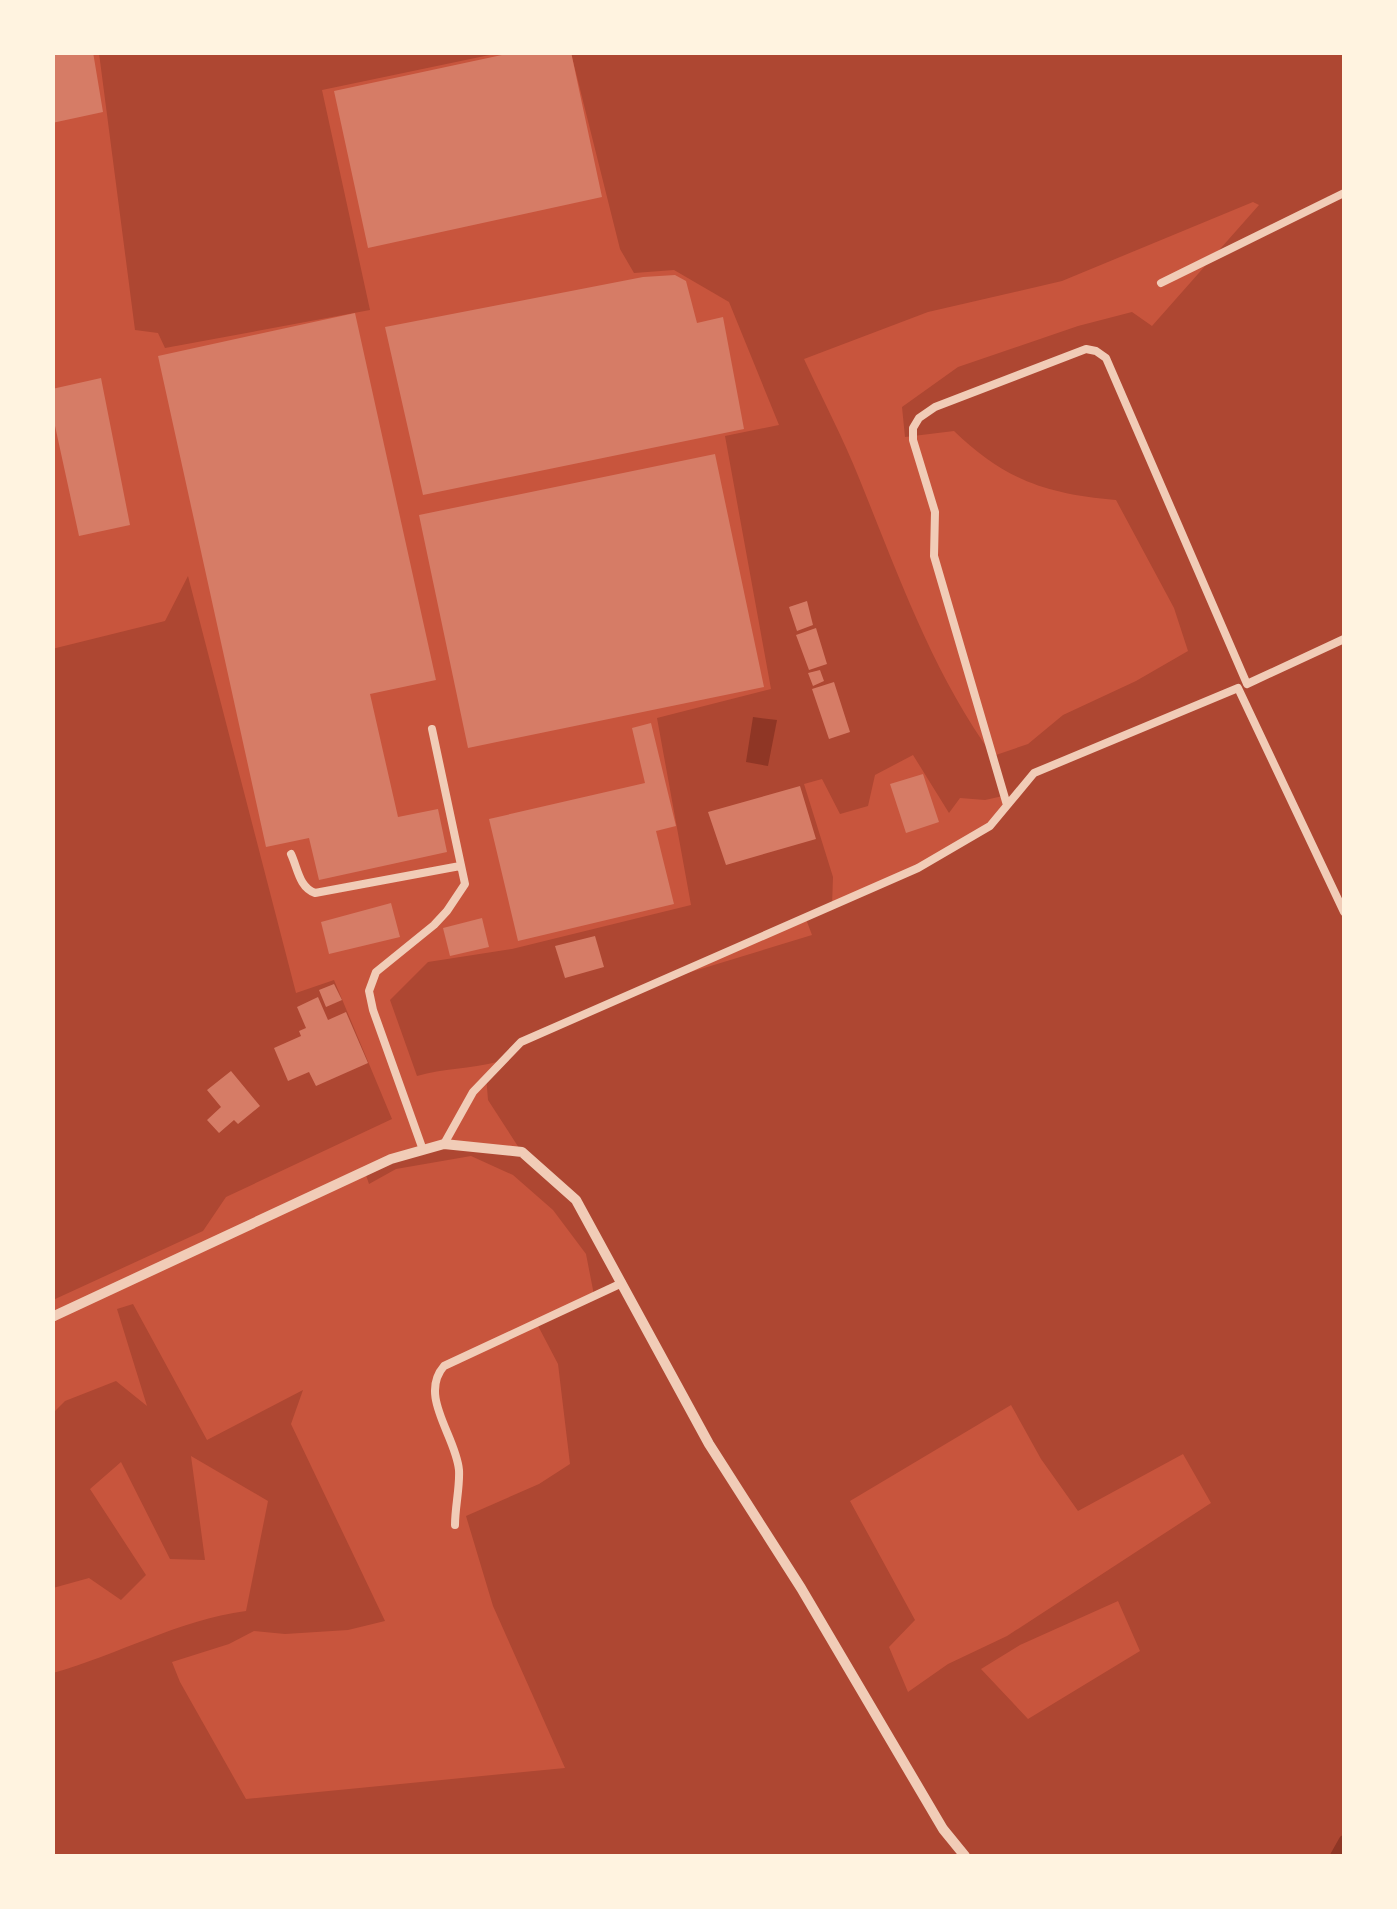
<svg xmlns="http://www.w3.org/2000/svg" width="1397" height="1909" font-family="Mulish,sans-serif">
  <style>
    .green { fill: #ae4732; fill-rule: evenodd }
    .water { fill: #8f3625 }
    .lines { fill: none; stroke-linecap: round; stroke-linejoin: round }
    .stream { stroke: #8f3625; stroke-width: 10 }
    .building { fill: #d67c66 }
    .service { stroke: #f1ccb7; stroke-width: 8 }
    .minor { stroke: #f1ccb7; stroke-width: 10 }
  </style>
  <rect width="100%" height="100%" fill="#c8553d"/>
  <path class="green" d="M99 53V52L499 53 322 90 370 310 165 348 158 333 135 330Z
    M571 53H1344V1856H53V1673C118 1655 178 1620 246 1611L268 1501 191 1456 205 1560 170 1559 121 1462 90 1489 146 1575 121 1600 89 1578 53 1588V1413L65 1401 116 1381 147 1406 117 1309 133 1304 207 1440 303 1390 291 1424 385 1621 348 1630 285 1634 254 1631 229 1644 172 1662 180 1682 246 1799 565 1768 493 1606 466 1516 539 1484 570 1464 558 1364 536 1322 594 1295 586 1254 553 1210 513 1175 471 1156 396 1169 369 1184 365 1172 444 1144 521 1151 488 1100 486 1075 497 1062C470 1069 443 1068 417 1076L390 1000 428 962 512 949 691 905 657 718 771 689 725 436 779 425 729 302 674 270 634 273 620 249ZM1253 202 1259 205 1152 326 1132 312 1078 326 958 367 902 407 905 437 954 431C1005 480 1046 494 1116 500L1174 608 1188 651 1136 681 1063 715 1028 744 993 756C932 672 898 574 859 478 843 438 822 398 804 359L928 312 1062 281ZM913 755 949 813 960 798 985 800 1003 796 1006 805C968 854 888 881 832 906L833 877 804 784 822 779 840 814 868 806 875 775ZM806 919 812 935 681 975ZM1011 1405 1041 1459 1078 1511 1183 1454 1211 1503 1007 1636 948 1664 908 1692 889 1647 915 1620 850 1501ZM1118 1601 1140 1651 1028 1719 981 1669 1020 1645Z
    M188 576 296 993 334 980 392 1119 226 1197 203 1231 53 1300 52 649 165 621Z"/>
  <path class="water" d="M753 717 777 720 768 766 746 762Z"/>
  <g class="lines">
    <path class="stream" d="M1335 1856 1344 1840"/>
  </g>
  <path class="building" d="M52 52H93L103 112 52 123Z
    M516 52H571L602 197 368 248 334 91Z
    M675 275 686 281 697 323 723 317 744 429 423 495 385 327 643 277Z
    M355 313 436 680 370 694 398 817 438 809 447 852 319 880 309 838 266 847 158 356Z
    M101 378 130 525 79 536 52 412V389Z
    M715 454 764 687 468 748 419 515Z
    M807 601 813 625 797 631 789 607Z
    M816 628 827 664 809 670 796 635Z
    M820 670 824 681 813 686 808 673Z
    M834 682 850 732 829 739 812 689Z
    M651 723 676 826 656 831 674 904 518 941 489 819 645 783 632 728Z
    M923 774 939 822 906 833 890 784Z
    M800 786 816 839 726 865 708 812Z
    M391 903 400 937 329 954 321 922Z
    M482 918 489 947 450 956 443 928Z
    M595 936 604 967 565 978 555 946Z
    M334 984 342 1000 326 1007 319 990Z
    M318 997 328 1020 346 1012 368 1063 316 1086 309 1072 288 1081 274 1048 301 1036 299 1031 306 1028 297 1007Z
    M231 1071 260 1106 238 1124 234 1120 219 1133 207 1120 221 1107 207 1090Z"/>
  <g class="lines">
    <path class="service" d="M1161 283 1344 193
      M1247 684 1344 639
      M1007 805 934 556 935 512 913 440V428L919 418 935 407 1086 349 1096 351 1106 358 1247 684
      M291 854C298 869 299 887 315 893L460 866
      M444 1144 473 1092 521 1042 918 868 990 826 1034 773 1238 688 1344 912
      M423 1150 373 1010 369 991 376 972 434 925 447 911 465 884 432 729
      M455 1525C455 1507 460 1487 459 1470 456 1436 418 1396 444 1366L622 1283"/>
    <path class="minor" d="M52 1317 391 1159 444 1144 522 1152 576 1200 709 1444 801 1588 943 1829 965 1856"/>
  </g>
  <rect width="1397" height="1909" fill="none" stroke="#fff3e0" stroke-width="110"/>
</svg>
